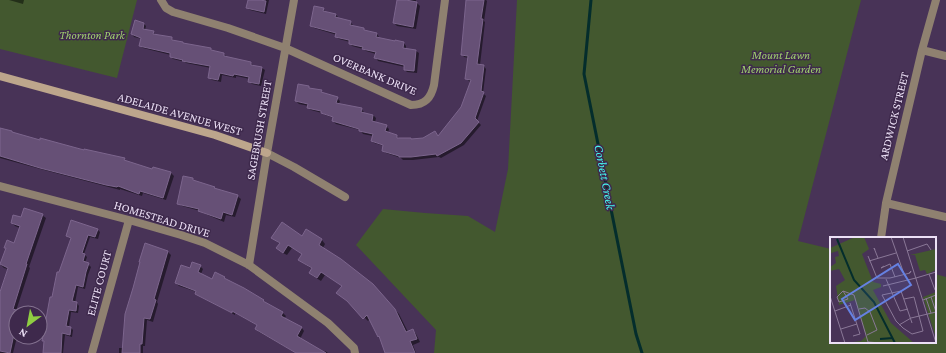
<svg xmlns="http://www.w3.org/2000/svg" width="946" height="353" font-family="'Crimson Pro',serif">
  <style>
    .green { fill: #43582f }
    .shadow { fill: #0007 }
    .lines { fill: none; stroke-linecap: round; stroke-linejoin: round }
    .stream { stroke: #042d2c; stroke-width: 3 }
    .building { fill: #665076; stroke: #7c658d }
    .street { stroke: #8f8170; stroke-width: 8 }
    .secondary { stroke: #bda68c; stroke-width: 8 }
    .labels { text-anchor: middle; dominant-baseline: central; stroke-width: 3; stroke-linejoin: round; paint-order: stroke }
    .park-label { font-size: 12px; font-style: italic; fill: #a0d16e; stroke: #3e294c }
    .street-label { font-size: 12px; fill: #ece0f6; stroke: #3e294c }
    .water-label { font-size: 13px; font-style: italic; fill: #45f6ee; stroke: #3e294c }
    .inset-river { fill: none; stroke: #042d2c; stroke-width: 2 }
    .inset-road { fill: none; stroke: #8a7897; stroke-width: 1 }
    .view { fill: #6581e2; fill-opacity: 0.15; stroke: #6581e2; stroke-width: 2 }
    .inset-edge { fill: none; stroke: #ece0f6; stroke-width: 2 }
  </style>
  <rect width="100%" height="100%" fill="#483357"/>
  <path class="green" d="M0 0H137L117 78 0 49Z
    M517 0H861L798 241 831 249V342H935V274L946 277V353H434L436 330 356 245 383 209 425 213 468 216 495 232 508 169Z"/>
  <path class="shadow" d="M9 0H24L23 4Z
    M249 0H269L266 14 250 10 247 8Z
    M398 0H416V2L420 6 416 29 397 26 394 23Z
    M467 0H486L487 1 484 21 485 22 480 65 484 66 486 69 483 93 486 96 477 121 481 125 464 145 441 158 439 157 413 160H403L401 158 386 153 383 150 384 146 374 143 372 141 373 136 363 134 360 130 336 124 333 121 334 118 325 115 322 113 311 110 308 108 309 106 299 104 296 101 321 91 324 94 337 98 340 101 339 104 361 109 364 112V114L373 115 376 118 375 123 386 126 389 129 388 133 397 136 400 139 412 140 438 137 462 108 471 82 469 81 466 78 469 58 464 57 462 54Z
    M323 9 326 12 336 15 338 17V19L350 22 353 25 352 26 363 29 366 32 377 34 379 37V39L404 43 406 46V50L416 51 419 53 417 73 407 72 405 70V67L378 61 376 58V54L366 51 363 49 352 46 350 43V42L339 39 336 37 337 35 314 28 311 26Z
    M144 24 146 26 145 30 153 32 156 35 172 38 174 41 184 44 211 49 213 51 224 54 226 56V58L251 63 254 66 262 68 265 70 261 86 252 84 249 81 250 79 236 76V78L222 75 221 82 212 80 209 77 211 68 186 63 185 62 173 59 171 57V55L143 48 140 46 142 39 134 37 132 34Z
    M0 129 13 134 124 159 127 162 153 170V168L171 173 174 176 166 200 143 193 142 196 120 189V190L44 170 0 158Z
    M193 179 195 181 214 188 216 189 237 196 241 199 235 217 226 215 224 222 203 213 200 211 182 206 178 203Z
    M42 215 46 218 29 267 30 268 16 311H19L20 313H16V337H17L13 353H0V294L8 269 4 268 1 265 7 248 14 244 20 228 15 226 12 223 22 219Z
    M98 230 100 232 98 239 90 237 84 254 87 257 85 263 88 264 91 267 88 275 85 289 78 287 75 303H77L79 306 78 313 71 312 69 327 71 328 73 330 72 337 65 335 63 353H44L45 342 43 341 53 298 60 273 72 239 69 238 67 236Z
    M306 230 322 240 325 244 323 248 376 289 399 314 408 332 413 330 416 334 420 342 413 345 416 353H387L381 338 379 336 370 319 368 321 351 304 343 286 325 275 321 281 313 276 310 272 312 269 303 263 300 259 303 254 292 248 287 255 281 252 280 244 273 238 302 237Z
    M146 244 168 252 171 255 157 302 158 304 153 322 147 320 145 346H143V353H119V348H124Z
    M200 266 203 269 201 274 212 280 224 278 228 281 243 288 264 301 266 304 283 313 286 316 284 319 302 328 304 331 300 339 324 353 325 351 328 353H296L259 332 256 329 258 326 235 313V315L199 296 196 294 197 292 179 286 176 283 191 269Z"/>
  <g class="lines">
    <path class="stream" d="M591 0 584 74 636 334 642 353"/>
  </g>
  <path class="building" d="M248 0H260L266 1 264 12 246 8Z
    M397 0H406L417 2 413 27 393 23Z
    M466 0H484L481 19H483L477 64 484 65 481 91 484 92 475 118 479 122 461 143 437 156 436 154 411 157H399V156L382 151 383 145 371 141 373 134 359 131V129L332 121 333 117 321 113V111L307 108 308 104 295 101 298 84 309 86V88L322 90 321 92 338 97 336 103 362 108 361 112 373 115 372 121 387 125 385 131 397 135V138H411V139L423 138 435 131 438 136 461 107 471 80 465 79 468 56 461 55Z
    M314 6 324 8 323 11 336 14 335 17 351 21 350 25 364 28V30L377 33 376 37 395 41V40L404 42 403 48 416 50 414 71 404 70V65L374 58 376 52 362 49 363 47 349 44V40L335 37 336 33 310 26Z
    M135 20 144 23 143 29 154 31 153 34 172 37V40L183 42V43L211 48V50L224 53V56L251 62V65L262 67 259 84 248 82 249 77 234 74 233 76 220 73 218 80 208 78 210 66 182 61 183 60 170 57V53L139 46 141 38 131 34Z
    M0 128 12 131V132L40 140V138L84 150V149L125 158 124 160 152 169 153 167 171 172 163 198 140 191 139 194 118 186 117 187 106 185 40 168 0 156Z
    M183 176 193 178V180L215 187 214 188 238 195 232 215 223 212 221 219 198 211 199 209 177 204Z
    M24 208 43 214 26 264H27L13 309 16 310V330L15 329 10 353 0 351V292L8 268 0 264 6 248H4L7 240 14 243 20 226 11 223 13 215 21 217Z
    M71 220 98 229 95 237 88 235 82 253 85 254 83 261 89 263 86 272 83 287 76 285 72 301 77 302 76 311 69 310 66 326 71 327 70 335 62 333 61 353H43L44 341H42L50 297H52L57 272H59L71 238 66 236Z
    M282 222 302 236 306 229 322 239 319 245 341 259 373 284 395 309 406 332 413 329 417 339 410 341 415 353H385L379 336 378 337 367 315 363 319 347 301 336 293 342 286 321 272 317 278 309 273 312 268 298 260 302 254 288 245 283 253 276 248 280 243 271 238Z
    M145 243 168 251 154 299 156 300 150 319 144 318 142 344H140V353H122L125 314 133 288 140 262H139Z
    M192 262 201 265 198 272 212 279 215 272 225 277 224 278 244 288 264 300 263 301 283 312 281 316 302 327 297 336 326 353H296L255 329 257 325 232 311V313L195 294 196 291 175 283 181 265 190 268Z"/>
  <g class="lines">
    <path class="street" d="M161 0 166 8 173 12 228 28 285 48 411 105C425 105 431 98 434 85L445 0
      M922 50 946 56
      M267 153 294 167 345 197
      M0 186 129 220 181 235 205 243 249 265 328 323 354 348 355 353
      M886 203 946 217
      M881 238 886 203 922 50 936 0
      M249 265 267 153 294 0
      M92 353 129 220"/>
    <path class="secondary" d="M0 76 215 135 267 153"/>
  </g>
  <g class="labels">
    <g class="park-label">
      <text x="92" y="35">Thornton Park</text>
      <text x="781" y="55">Mount Lawn<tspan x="781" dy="14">Memorial Garden</tspan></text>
    </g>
    <g class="street-label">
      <text transform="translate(375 74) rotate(23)">OVERBANK DRIVE</text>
      <text transform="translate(180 114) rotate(16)">ADELAIDE AVENUE WEST</text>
      <text transform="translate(894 116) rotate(-76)">ARDWICK STREET</text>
      <text transform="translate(259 130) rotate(-80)">SAGEBRUSH STREET</text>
      <text transform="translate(162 219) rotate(17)">HOMESTEAD DRIVE</text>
      <text transform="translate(99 283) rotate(-75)">ELITE COURT</text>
    </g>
    <g class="water-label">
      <text transform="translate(605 177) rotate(79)">Corbett Creek</text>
    </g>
  </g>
  <g transform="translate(830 237)">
    <rect width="106" height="106" fill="#483357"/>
    <path d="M25 0H34L39 12 32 17 43 45 51 47V50L43 53 61 86 84 106H16L31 104 36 99 25 63 9 68 6 49 15 43 9 32 0 34V30L6 26 5 20 9 19 8 14 1 16 0 11ZM106 12V33L97 37 95 33 90 34 85 18H80ZM106 55V101L93 60Z" fill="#43582f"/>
    <path class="inset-river" d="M7 2 24 43 44 65 65 106M50 102 63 101"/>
    <path class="inset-road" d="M61 0 74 37M73 0 106 106M45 13 44 11 48 21M77 14 97 7 101 13M38 19 47 41H60L80 36 81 34 79 36M39 24 66 16M54 29 51 31 60 27 65 40M99 37 105 53M86 41 106 35M56 42 70 74 78 72M53 49 86 41M13 54 18 62 9 65 7 60 13 54 24 58 38 105 51 106M0 59 15 106M101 60 106 75M96 61 101 76M74 62 84 60 93 94 82 97 73 91 66 84 52 58 71 54 82 86M93 63 106 58M20 66 30 97 23 99M29 72 35 71 40 75 47 93 37 98M5 74 21 68M69 88 81 81 106 75M11 92 27 87"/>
    <path class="view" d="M68 27 81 48 25 83 12 62Z"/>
    <rect width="106" height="106" class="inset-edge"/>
  </g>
  <g transform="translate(28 325) rotate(212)"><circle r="19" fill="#3e294c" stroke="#847290"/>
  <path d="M0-3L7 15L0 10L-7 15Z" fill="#8fcd42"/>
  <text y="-6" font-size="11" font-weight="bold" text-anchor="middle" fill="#ece0f6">N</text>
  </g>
</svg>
